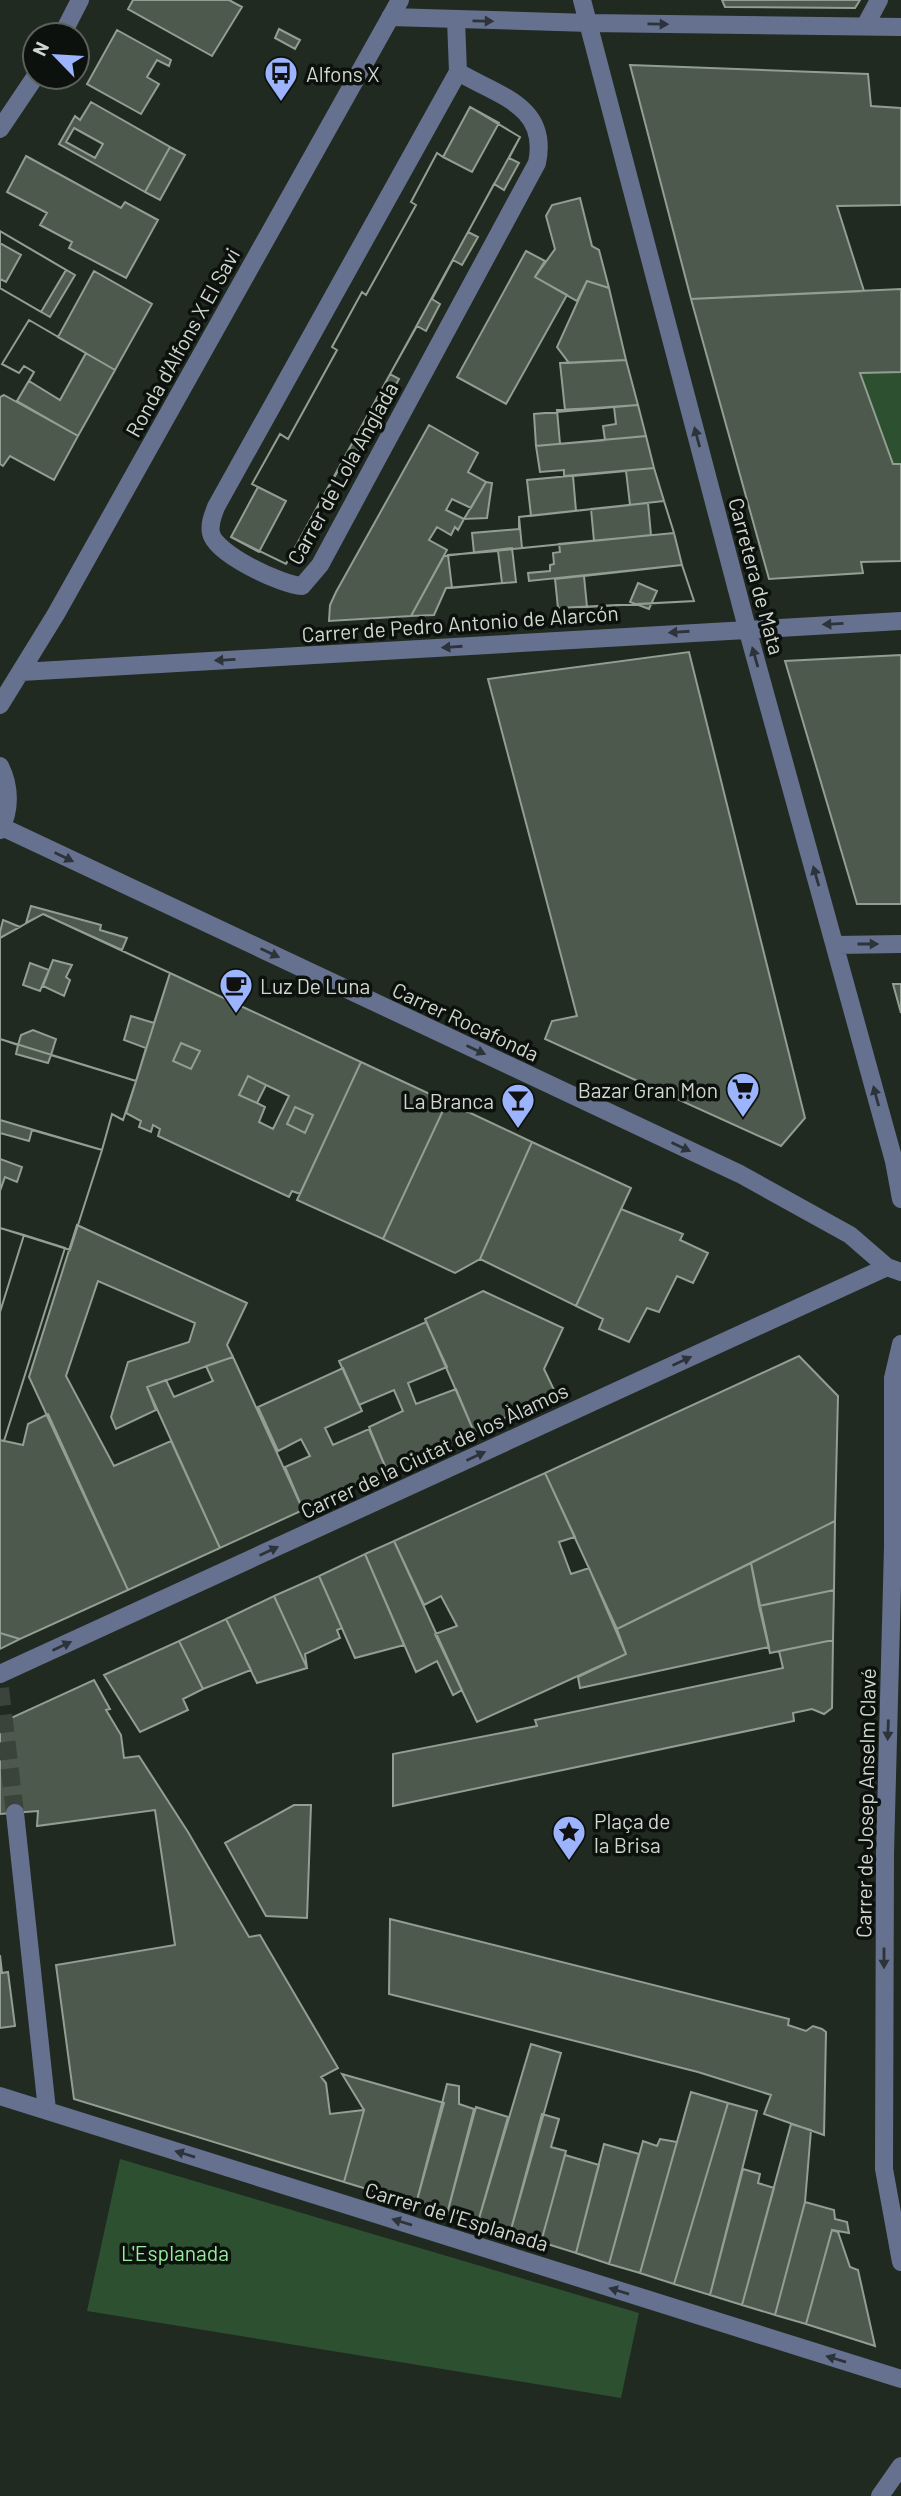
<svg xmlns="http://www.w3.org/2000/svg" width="901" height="2496" font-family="Barlow,sans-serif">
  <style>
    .green { fill: #2c5030 }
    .building { fill: #4e594e; stroke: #929e92; stroke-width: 2; fill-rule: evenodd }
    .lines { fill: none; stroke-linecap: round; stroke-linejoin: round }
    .minor-tunnel { stroke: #3a443a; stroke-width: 18; stroke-dasharray: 18 9; stroke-linecap: butt }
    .minor { stroke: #66718f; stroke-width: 18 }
    .oneway { fill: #2c333a }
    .labels { text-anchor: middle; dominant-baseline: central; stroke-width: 7; stroke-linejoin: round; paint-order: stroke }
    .poi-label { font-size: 21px; fill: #d0d6d0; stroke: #0d110d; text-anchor: start }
    .street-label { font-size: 21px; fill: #d0d6d0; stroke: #0d110d }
    .park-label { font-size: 21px; fill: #95ec9d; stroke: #0d110d }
  </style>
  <rect width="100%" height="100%" fill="#202a20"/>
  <path class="green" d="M901 372V464H893L860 373Z
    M120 2159 639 2313 621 2398 87 2311Z"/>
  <path class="building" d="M133 0H229L242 7 212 56 128 9Z
    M722 0H860L855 8 725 7Z
    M279 29 300 40 295 49 275 38Z
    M117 30 171 60 169 66 157 60 147 77 159 84 141 114 87 84Z
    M630 65 868 74 871 106 901 108V205L837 206 864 291 691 299Z
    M91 102 170 147 145 192 59 144 75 116 80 120Z
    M470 107 520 137 509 158 519 163 504 190 494 184 468 232 478 237 462 265 453 260 432 299 440 304 426 331 417 326 390 374 399 379 385 405 376 400 354 441 361 445 348 471 340 467 313 516 320 520 306 546 299 542 286 564 231 537 258 487 252 484 280 434 288 439 337 350 332 347 362 292 366 295 416 205 411 202 437 153 443 157Z
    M470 107 499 123 472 172 443 157Z
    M470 107 520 137 286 564 231 537 258 487 252 484 280 434 288 439 337 350 332 347 362 292 366 295 416 205 411 202 437 153 443 157Z
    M74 128 103 144 95 158 66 142Z
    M170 147 185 155 160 200 145 192Z
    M26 156 121 208 125 202 158 220 126 278 69 248 72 242 40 225 47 213 7 192Z
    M580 198 592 246 599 250 609 288 587 281 577 301 535 277 555 249 546 216 552 205Z
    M0 231 75 275 50 317 0 288Z
    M0 231 66 270 41 312 0 288Z
    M0 243 21 255 6 282 0 279Z
    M526 251 545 261 535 277 567 295 506 404 457 377Z
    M94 271 152 304 115 370 58 337Z
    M587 281 609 288 626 360 569 363 557 347Z
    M901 289V372L860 373 893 464H901V561L861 562 863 573 769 579 691 299Z
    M29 320 115 370 78 436 17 401 34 372 24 366 19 373 2 364Z
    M29 320 86 353 60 400 29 381 34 372 24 366 19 373 2 364Z
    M626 360 638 405 565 410 560 363Z
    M4 395 78 436 54 480 10 456 3 466 0 464V397Z
    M638 405 646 436 536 446 534 414Z
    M614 407 616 424 603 426 605 440 560 444 557 410Z
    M429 425 478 453 468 472 486 482 471 508 452 499 446 510 464 519 458 530 455 527 451 535 437 527 429 540 447 550 411 616 329 621 330 605 336 592Z
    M646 436 654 468 564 476V470L540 472 536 446Z
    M654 468 664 501 531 516 527 480Z
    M626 471 630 505 576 511 573 476Z
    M486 482 492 483 487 518 464 519Z
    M258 487 286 501 259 552 231 537Z
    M664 501 674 533 522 548 519 517Z
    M664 501 674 533 474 553 472 533 519 529V517Z
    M648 503 651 535 594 541 591 509Z
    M674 533 682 565 529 581 528 573 550 571V565L554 564 553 553 560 552 559 544Z
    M512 548 516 582 446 588 434 615 411 616 444 556Z
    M498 551 502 583 452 588 448 555Z
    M682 565 694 601 587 607 584 576Z
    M682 565 694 601 558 608 555 579Z
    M638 583 657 591 649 609 630 602Z
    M689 652 805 1118 781 1146 545 1039 552 1021 577 1016 488 679Z
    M901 655V904H857L785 661Z
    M31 906 101 925 100 930 127 938 122 950 43 914 26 923Z
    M43 914 170 973 154 1023 131 1016 124 1040 146 1048 136 1081 51 1055 56 1039 33 1030 21 1035 18 1045 0 1039V938ZM53 960 72 965 66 977 70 980 64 996 43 986Z
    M43 914 170 973 136 1081 0 1039V938Z
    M3 920 20 927 0 938V932Z
    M30 963 49 970 40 991 23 985Z
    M170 973 361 1062 300 1194 292 1191 289 1197 158 1136 160 1129 153 1125 151 1132 139 1127 141 1121 126 1113ZM181 1043 200 1051 191 1069 173 1061ZM248 1076 266 1085 257 1103 239 1095ZM295 1107 313 1115 305 1133 287 1124Z
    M893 984H901V1013Z
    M0 1039 136 1081 123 1120 112 1114 102 1150 0 1120Z
    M0 1039 18 1045 16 1054 48 1063 51 1055 136 1081 123 1120 112 1114 102 1150 0 1120Z
    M181 1043 200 1051 191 1069 173 1061Z
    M361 1062 447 1102 383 1239 297 1200Z
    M248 1076 266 1085 257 1103 239 1095Z
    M266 1085 289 1096 273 1129 259 1122 265 1107 257 1103Z
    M447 1102 532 1142 480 1259 455 1273 383 1239Z
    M295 1107 313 1115 305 1133 287 1124Z
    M0 1120 102 1150 70 1250 0 1228Z
    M32 1130 102 1150 70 1250 0 1228V1133L29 1141Z
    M532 1142 631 1188 576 1306 480 1259Z
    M0 1159 22 1167 17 1182 5 1177 0 1191Z
    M621 1209 683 1234 680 1240 708 1253 693 1283 677 1276 659 1312 647 1308 629 1342 599 1329 603 1319 576 1306Z
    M77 1225 247 1303 227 1345 233 1357 147 1387 156 1410 116 1429 111 1417 128 1362 189 1342 195 1323 98 1281 66 1376 114 1466 171 1441 220 1548 128 1590 29 1377Z
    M0 1228 24 1235 0 1312Z
    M0 1228 65 1248 4 1441 0 1440Z
    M24 1235 65 1248 4 1441 0 1440V1312Z
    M483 1291 563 1328 544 1369 556 1394 474 1432 425 1319Z
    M426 1322 447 1367 408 1383 416 1404 456 1389 474 1432 387 1471 369 1427 403 1411 394 1390 359 1405 339 1361Z
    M799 1356 838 1396 835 1521 617 1629 545 1473Z
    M233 1357 303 1510 220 1548 147 1387 166 1380 174 1397 213 1381 206 1366Z
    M343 1368 362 1411 325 1428 333 1445 369 1429 387 1471 303 1510 285 1467 310 1456 301 1439 278 1451 258 1407Z
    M48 1414 128 1590 20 1639 0 1633V1440L23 1445 28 1424Z
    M545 1473 575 1537 559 1542 571 1574 589 1568 626 1654 477 1722 435 1634 457 1626 441 1596 424 1605 394 1541Z
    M835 1521 834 1590 759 1606 751 1563Z
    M394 1541 462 1690 453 1695 437 1661 416 1672 365 1554Z
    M365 1554 404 1645 355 1658 319 1576Z
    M751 1563 769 1647 580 1688 578 1677 626 1654 617 1629Z
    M319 1576 342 1628 337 1630 340 1638 305 1654 307 1668 274 1596Z
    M834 1590 833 1640 770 1653 759 1606Z
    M274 1596 307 1668 257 1683 226 1619Z
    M226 1619 251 1670 203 1689 179 1641Z
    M0 1633 20 1639 0 1649Z
    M833 1640 832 1708 824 1714 812 1709 793 1713 794 1721 393 1806V1754L537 1726 535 1720 783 1668 779 1651Z
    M179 1641 203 1689 183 1699 188 1710 140 1732 104 1675Z
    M94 1680 110 1709 106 1710 121 1735 124 1758 139 1756 188 1832 249 1937 260 1935 338 2068 321 2077 326 2083 330 2114 364 2110 344 2182 74 2099 56 1965 175 1945 155 1810 37 1826 38 1811 0 1814V1723Z
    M294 1805H311L307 1918 266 1916 225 1843Z
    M390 1919 789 2019 788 2025 806 2031 813 2026 822 2029 826 2032 824 2135 764 2114 771 2095 698 2072 389 1994Z
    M0 1955 2 1973 8 1972 15 2026 0 2028Z
    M531 2044 561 2053 510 2233 478 2222Z
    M342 2074 444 2103 416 2204 344 2182 364 2110Z
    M447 2084 459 2086V2104L474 2109 447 2214 416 2204Z
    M691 2092 728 2103 674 2284 640 2273Z
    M728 2103 757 2111 710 2295 674 2284Z
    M476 2107 508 2117 478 2222 447 2214Z
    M542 2114 559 2119 551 2147 566 2151 541 2242 510 2233Z
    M791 2124 811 2130 805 2202 775 2315 742 2305Z
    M660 2139 677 2142 640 2273 609 2264 643 2141 657 2146Z
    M604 2144 639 2154 609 2264 576 2253Z
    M565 2155 599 2165 576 2253 541 2242Z
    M743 2169 760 2174 758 2183 774 2188 742 2305 710 2295Z
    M805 2202 834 2210 835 2219 847 2222 849 2233 832 2230 806 2324 775 2315Z
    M832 2230 838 2232 850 2267 858 2270 875 2346 806 2324Z"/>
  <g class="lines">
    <path class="minor-tunnel" d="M0 1688 15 1813"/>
    <path class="minor" d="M582 0 747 628 894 1161 901 1199
      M390 17 590 23 901 27
      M456 20 458 72 216 507C213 515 209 524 211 533 215 554 282 585 302 586L320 565 537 163C549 106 499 96 458 72
      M865 26 879 0
      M62 35 80 0
      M0 129 35 77
      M21 672 901 621
      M0 705 56 614 400 0
      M0 766C10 786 11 810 0 830
      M2 827 740 1174 850 1235 887 1267 901 1272
      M836 945 901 944
      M901 1344 893 1378V1547L885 1853 884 2169 901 2262
      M0 1674 887 1267
      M15 1813 47 2110
      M0 2096 901 2379
      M880 2496 901 2466"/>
  </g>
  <defs><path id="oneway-solid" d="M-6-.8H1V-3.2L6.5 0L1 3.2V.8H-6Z" transform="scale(1.75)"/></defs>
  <g class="oneway">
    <use href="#oneway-solid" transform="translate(483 21) rotate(1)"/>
    <use href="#oneway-solid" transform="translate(658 24) rotate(1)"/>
    <use href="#oneway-solid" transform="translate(697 437) rotate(-105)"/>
    <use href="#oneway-solid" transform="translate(833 624) rotate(177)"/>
    <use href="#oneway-solid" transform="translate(679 632) rotate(176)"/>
    <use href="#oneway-solid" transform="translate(452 647) rotate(176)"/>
    <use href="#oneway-solid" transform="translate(755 657) rotate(-106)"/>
    <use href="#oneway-solid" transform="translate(225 660) rotate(177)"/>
    <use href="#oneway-solid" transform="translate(64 857) rotate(26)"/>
    <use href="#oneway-solid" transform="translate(816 876) rotate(-106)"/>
    <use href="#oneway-solid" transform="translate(868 944)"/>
    <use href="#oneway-solid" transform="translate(270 953) rotate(25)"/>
    <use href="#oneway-solid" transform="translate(476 1050) rotate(25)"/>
    <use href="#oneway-solid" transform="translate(876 1096) rotate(-105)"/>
    <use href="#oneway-solid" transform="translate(681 1147) rotate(25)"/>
    <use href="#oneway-solid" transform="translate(682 1361) rotate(-25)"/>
    <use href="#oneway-solid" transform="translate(476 1456) rotate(-25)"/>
    <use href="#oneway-solid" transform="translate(269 1551) rotate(-25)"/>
    <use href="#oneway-solid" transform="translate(62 1646) rotate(-25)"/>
    <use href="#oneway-solid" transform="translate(888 1730) rotate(92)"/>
    <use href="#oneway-solid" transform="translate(884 1958) rotate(90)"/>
    <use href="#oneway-solid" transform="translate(185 2154) rotate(-163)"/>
    <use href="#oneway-solid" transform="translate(402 2222) rotate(-163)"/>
    <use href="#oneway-solid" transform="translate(619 2291) rotate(-163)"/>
    <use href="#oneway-solid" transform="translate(836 2359) rotate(-163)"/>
  </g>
  <defs>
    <symbol id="bus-pin" viewBox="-11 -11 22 30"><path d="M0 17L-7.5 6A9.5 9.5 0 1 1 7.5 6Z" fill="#9bb4fd" stroke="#0d110d"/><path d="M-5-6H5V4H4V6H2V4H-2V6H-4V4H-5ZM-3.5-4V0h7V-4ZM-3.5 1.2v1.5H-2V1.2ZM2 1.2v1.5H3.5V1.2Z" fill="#111"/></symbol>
    <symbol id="cafe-pin" viewBox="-11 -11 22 30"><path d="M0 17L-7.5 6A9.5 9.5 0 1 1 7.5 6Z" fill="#9bb4fd" stroke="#0d110d"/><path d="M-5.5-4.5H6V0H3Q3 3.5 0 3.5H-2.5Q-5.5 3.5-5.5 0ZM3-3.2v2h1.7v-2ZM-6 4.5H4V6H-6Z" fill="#111"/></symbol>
    <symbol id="supermarket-pin" viewBox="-11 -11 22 30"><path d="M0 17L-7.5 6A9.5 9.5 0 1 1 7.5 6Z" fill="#9bb4fd" stroke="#0d110d"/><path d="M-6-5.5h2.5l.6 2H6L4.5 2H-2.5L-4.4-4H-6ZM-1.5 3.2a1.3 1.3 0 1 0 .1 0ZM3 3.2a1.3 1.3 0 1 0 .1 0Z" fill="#111"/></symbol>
    <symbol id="bar-pin" viewBox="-11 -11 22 30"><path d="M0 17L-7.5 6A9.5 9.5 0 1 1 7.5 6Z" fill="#9bb4fd" stroke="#0d110d"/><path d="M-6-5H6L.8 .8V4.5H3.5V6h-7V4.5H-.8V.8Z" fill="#111"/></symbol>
    <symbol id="sight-pin" viewBox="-11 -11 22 30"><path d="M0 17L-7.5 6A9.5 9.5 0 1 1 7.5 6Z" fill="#9bb4fd" stroke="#0d110d"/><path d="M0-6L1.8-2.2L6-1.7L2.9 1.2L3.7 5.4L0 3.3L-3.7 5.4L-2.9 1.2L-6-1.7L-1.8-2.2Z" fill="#111"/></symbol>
  </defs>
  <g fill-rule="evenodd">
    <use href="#bus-pin" x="262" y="54" width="38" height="52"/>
    <use href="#cafe-pin" x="217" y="966" width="38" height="52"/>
    <use href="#supermarket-pin" x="724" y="1070" width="38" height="52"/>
    <use href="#bar-pin" x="499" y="1081" width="38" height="52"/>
    <use href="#sight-pin" x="550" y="1813" width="38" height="52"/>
  </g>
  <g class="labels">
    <g class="poi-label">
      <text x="306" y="73">Alfons X</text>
      <text x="260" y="985">Luz De Luna</text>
      <text x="718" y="1089" text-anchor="end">Bazar Gran Mon</text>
      <text x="494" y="1100" text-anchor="end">La Branca</text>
      <text x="594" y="1820">Plaça de<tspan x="594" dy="24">la Brisa</tspan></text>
    </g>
    <g class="street-label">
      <text transform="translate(182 342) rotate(-61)">Ronda d'Alfons X El Savi</text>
      <text transform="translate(342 473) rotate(-61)">Carrer de Lola Anglada</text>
      <text transform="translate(757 576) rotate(75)">Carretera de Mata</text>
      <text transform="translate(460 623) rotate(-4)">Carrer de Pedro Antonio de Alarcón</text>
      <text transform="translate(466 1021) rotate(25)">Carrer Rocafonda</text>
      <text transform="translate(434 1450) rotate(-25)">Carrer de la Ciutat de los Àlamos</text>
      <text transform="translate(865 1803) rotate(-89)">Carrer de Josep Anselm Clavé</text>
      <text transform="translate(457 2216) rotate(17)">Carrer de l'Esplanada</text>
    </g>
    <g class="park-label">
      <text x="175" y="2252">L'Esplanada</text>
    </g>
  </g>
  <g transform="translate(56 56) rotate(295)"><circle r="33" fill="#0d110d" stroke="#5b605b" stroke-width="2"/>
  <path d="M0-5L12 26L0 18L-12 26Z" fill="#9bb4fd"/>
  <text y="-10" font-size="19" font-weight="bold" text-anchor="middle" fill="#d0d6d0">N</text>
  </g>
</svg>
